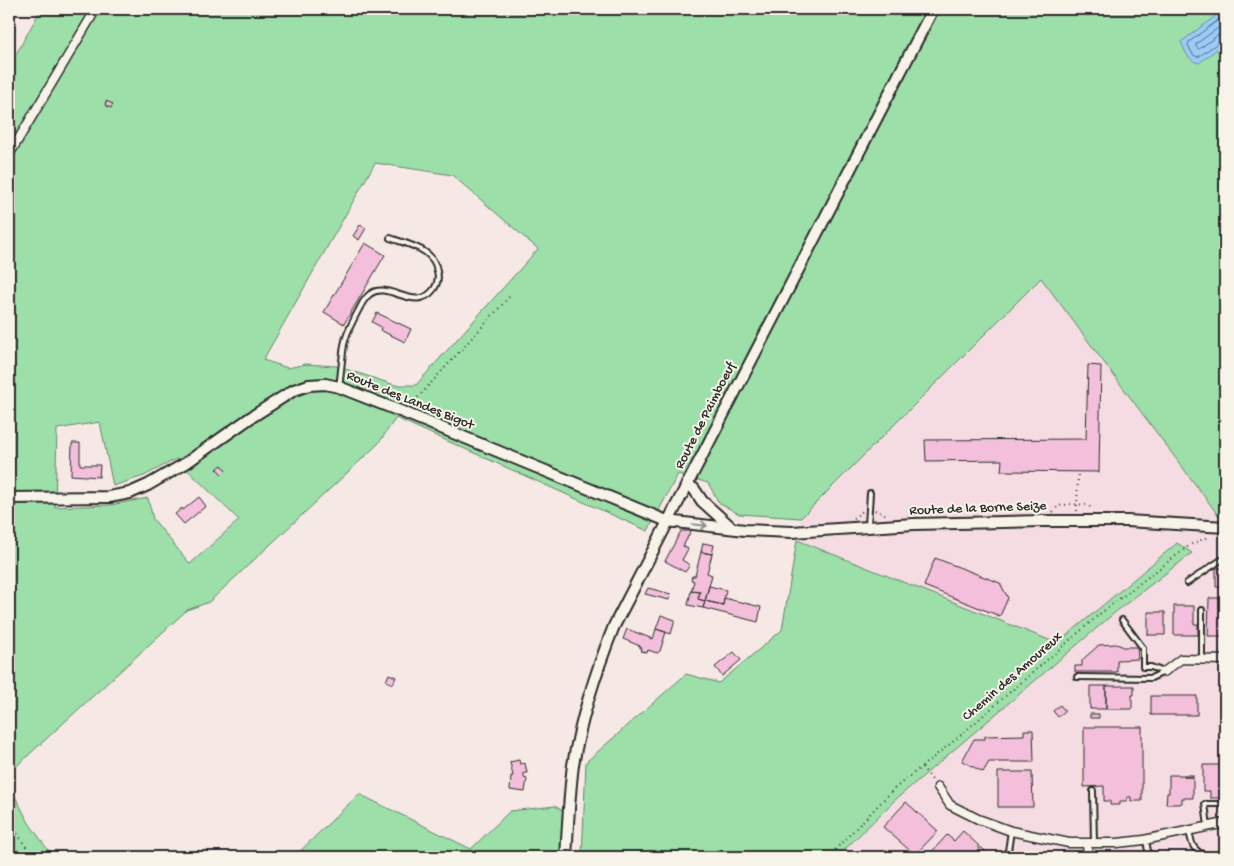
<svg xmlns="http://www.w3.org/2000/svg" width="1234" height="866" font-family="'Gochi Hand',sans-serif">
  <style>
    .built { fill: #f5dce2 }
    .green { fill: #9ddfa9; stroke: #64856a; fill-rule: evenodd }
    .water { fill: #9bccf8; stroke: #6e8ca6 }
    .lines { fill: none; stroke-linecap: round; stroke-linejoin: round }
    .shore { stroke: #586b7d; stroke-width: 1 }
    .building { fill: #f3bfda; stroke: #2b2b2b }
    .service-casing { stroke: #2b2b2b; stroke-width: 8 }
    .minor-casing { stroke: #2b2b2b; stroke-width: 11 }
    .tertiary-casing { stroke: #2b2b2b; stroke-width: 14 }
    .path { stroke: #2b2b2b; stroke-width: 2; stroke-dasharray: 1 4; stroke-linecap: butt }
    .service { stroke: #f7f3e8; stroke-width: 4 }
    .minor { stroke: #f7f3e8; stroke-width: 8 }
    .tertiary { stroke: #f7f3e8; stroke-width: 10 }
    .oneway { stroke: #918f8a }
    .labels { text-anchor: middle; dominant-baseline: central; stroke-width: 4; stroke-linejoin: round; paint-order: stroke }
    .street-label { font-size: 14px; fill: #2b2b2b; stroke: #f7f3e8 }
  </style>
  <rect width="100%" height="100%" fill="#f6e9e5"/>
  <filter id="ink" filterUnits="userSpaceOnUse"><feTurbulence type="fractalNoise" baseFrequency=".02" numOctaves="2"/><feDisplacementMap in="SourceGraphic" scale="10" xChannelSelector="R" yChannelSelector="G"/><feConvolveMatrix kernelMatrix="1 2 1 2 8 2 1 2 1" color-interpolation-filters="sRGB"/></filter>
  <g filter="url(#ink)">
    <path class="built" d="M1041 277 1217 515H1225V857H837L895 800 1134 597 1177 543 1059 642 1049 640 797 540 801 518Z"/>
    <path class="green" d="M41 9H1225V515H1218L1041 278 801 518 739 514 719 503 708 483 678 474 648 531 396 418 378 444 209 602 187 610 9 773V67ZM375 163 452 175 538 249 416 385H395L336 366 306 364 288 368 263 360ZM100 422 113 486 144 476 176 459 239 520 190 564 153 519 148 498 110 505 55 507 57 429Z
      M797 540 1049 640 1059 642 1177 543 1192 553 1118 610 895 800 837 857H582L586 762 686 674 719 683 782 630Z
      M9 785 29 823 53 857H9Z
      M359 794 471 849 510 811 555 806 563 811V857H294Z"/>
    <path class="water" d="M1225 9V43L1199 63C1188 61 1185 51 1181 42Z"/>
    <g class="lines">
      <path class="shore" d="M1225 15 1189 42 1188 45 1193 55 1198 57 1221 41 1225 40
        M1225 23 1196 44V47L1199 49 1218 35 1225 33"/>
    </g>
    <path class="building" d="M106 101 113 104 111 108 105 105Z
      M360 225 366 228 359 240 353 236Z
      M365 243 385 255 344 324 324 312Z
      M377 313 411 329 405 342 380 330 381 327 372 322Z
      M1088 365 1101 366 1099 472 1001 471 1002 460 926 461 925 440 1086 439Z
      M72 443H80V465H100L99 477 71 475Z
      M222 465 226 470 222 474 217 469Z
      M199 497 206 506 184 524 175 514 182 508 183 510Z
      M681 531H691L683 546 688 549 682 560 690 565 685 572 665 561Z
      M703 543 714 545 712 554 701 552Z
      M701 552 712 554 707 573 712 575 705 601 698 599 700 592 691 591 694 581 691 580 692 576H695Z
      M935 558 1000 583 1008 598 1000 616 924 586Z
      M1216 568H1225V588L1216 587Z
      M709 586 726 590 723 605 705 601Z
      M648 588 671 594 669 600 645 594Z
      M691 591 700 592 698 599 705 601 703 608 688 605Z
      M724 598 761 607 758 622 703 608 705 601 723 605Z
      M1209 598H1225V636H1208Z
      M1174 606H1194V624H1198V635H1174Z
      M1148 612H1165V635H1148Z
      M661 615 675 620 671 634 656 629Z
      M627 629 653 639 656 629 666 632 660 651 657 653 648 650 647 653 641 651 642 648H640V646L623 639Z
      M1116 644 1122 646V647H1137L1138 659 1117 660V672H1075V666H1082V660L1099 645Z
      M734 652 741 660 722 676 715 667Z
      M389 674 396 677 393 684 386 681Z
      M1090 686H1106V709H1090Z
      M1106 686H1134V695H1132V709H1106Z
      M1151 696H1197V715H1151Z
      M1060 705 1065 711 1058 717 1053 711Z
      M1090 714H1099V718H1090Z
      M1084 727H1142V801H1131V797H1127V801H1120V805H1110V801H1104V786L1084 787Z
      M1024 730H1033L1034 762H989L983 772 962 761 974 739H985V736L1024 735Z
      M519 760 520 764 525 763 527 773H524V778L527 779 525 792 510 790 511 776H513L510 762Z
      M1203 765H1225V798H1210V791H1203Z
      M998 772H1032L1033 807H998Z
      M1169 775H1184V777H1193V798H1182V803L1179 804H1166L1167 793H1169Z
      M1184 775H1193V777H1184Z
      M906 802 938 831 915 855 883 827Z
      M963 831 979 846 978 847 980 849 981 847 986 852 981 857H927L947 835 954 841Z"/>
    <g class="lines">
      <defs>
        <path id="service" d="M339 387C341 373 342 358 344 345 346 333 352 323 357 313 361 306 363 299 370 294 388 280 416 314 434 289 438 283 439 278 437 271 436 263 432 257 425 252 415 245 401 242 390 238
          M868 525 870 493
          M1187 583 1221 560H1225
          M1122 620 1143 648V667H1151L1164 672
          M1202 659V610
          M1077 677 1151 678 1164 672
          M1093 791 1094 843
          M1208 826 1205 804H1225
          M1189 831C1192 846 1193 850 1207 857
          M1146 840 1149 857
          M1001 857 1008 851 1011 831"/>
        <path id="minor" d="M9 155 96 9
          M1164 672 1181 659 1225 660
          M938 787 950 805 978 819 1011 831 1069 843H1117L1144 840 1225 823
          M1087 844 1088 857"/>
        <path id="tertiary" d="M687 484 694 489 702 501 732 528
          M9 498 109 497 130 493 148 485 186 463 250 418 294 390 309 385 325 384 339 387 405 413 667 521 745 530 792 532 914 524 1042 521H1127L1225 527
          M566 857C568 827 569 796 573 765 581 717 596 671 614 626L933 9"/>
      </defs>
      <use href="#service" class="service-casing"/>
      <use href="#minor" class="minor-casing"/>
      <use href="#tertiary" class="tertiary-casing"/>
      <path class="path" d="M411 405 510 296
        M875 510 887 515
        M1077 511 1078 471
        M1053 512 1058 506 1072 504 1088 505 1093 510
        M853 518 863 511
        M922 767 933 781
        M9 821 33 857
        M828 857 895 788 955 740 1101 613 1190 545 1208 537"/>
      <use href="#service" class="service"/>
      <use href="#minor" class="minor"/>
      <use href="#tertiary" class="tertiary"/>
    </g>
    <defs><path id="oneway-shaft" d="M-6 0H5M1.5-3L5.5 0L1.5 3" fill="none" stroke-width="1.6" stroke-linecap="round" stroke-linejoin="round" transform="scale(1.25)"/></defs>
    <use class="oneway" href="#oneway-shaft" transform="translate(700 525) rotate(6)"/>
  </g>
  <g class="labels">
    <g class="street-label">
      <text transform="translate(410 401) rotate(22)">Route des Landes Bigot</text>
      <text transform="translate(706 416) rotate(-63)">Route de Paimboeuf</text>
      <text transform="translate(978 509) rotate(-2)">Route de la Borne Seize</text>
      <text transform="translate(1013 677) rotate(-41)">Chemin des Amoureux</text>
    </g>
  </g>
  <rect width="1234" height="866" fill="none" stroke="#f7f3e8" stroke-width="30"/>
  <rect x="15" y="15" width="1204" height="836" fill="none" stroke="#2b2b2b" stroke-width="2" filter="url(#ink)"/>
</svg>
